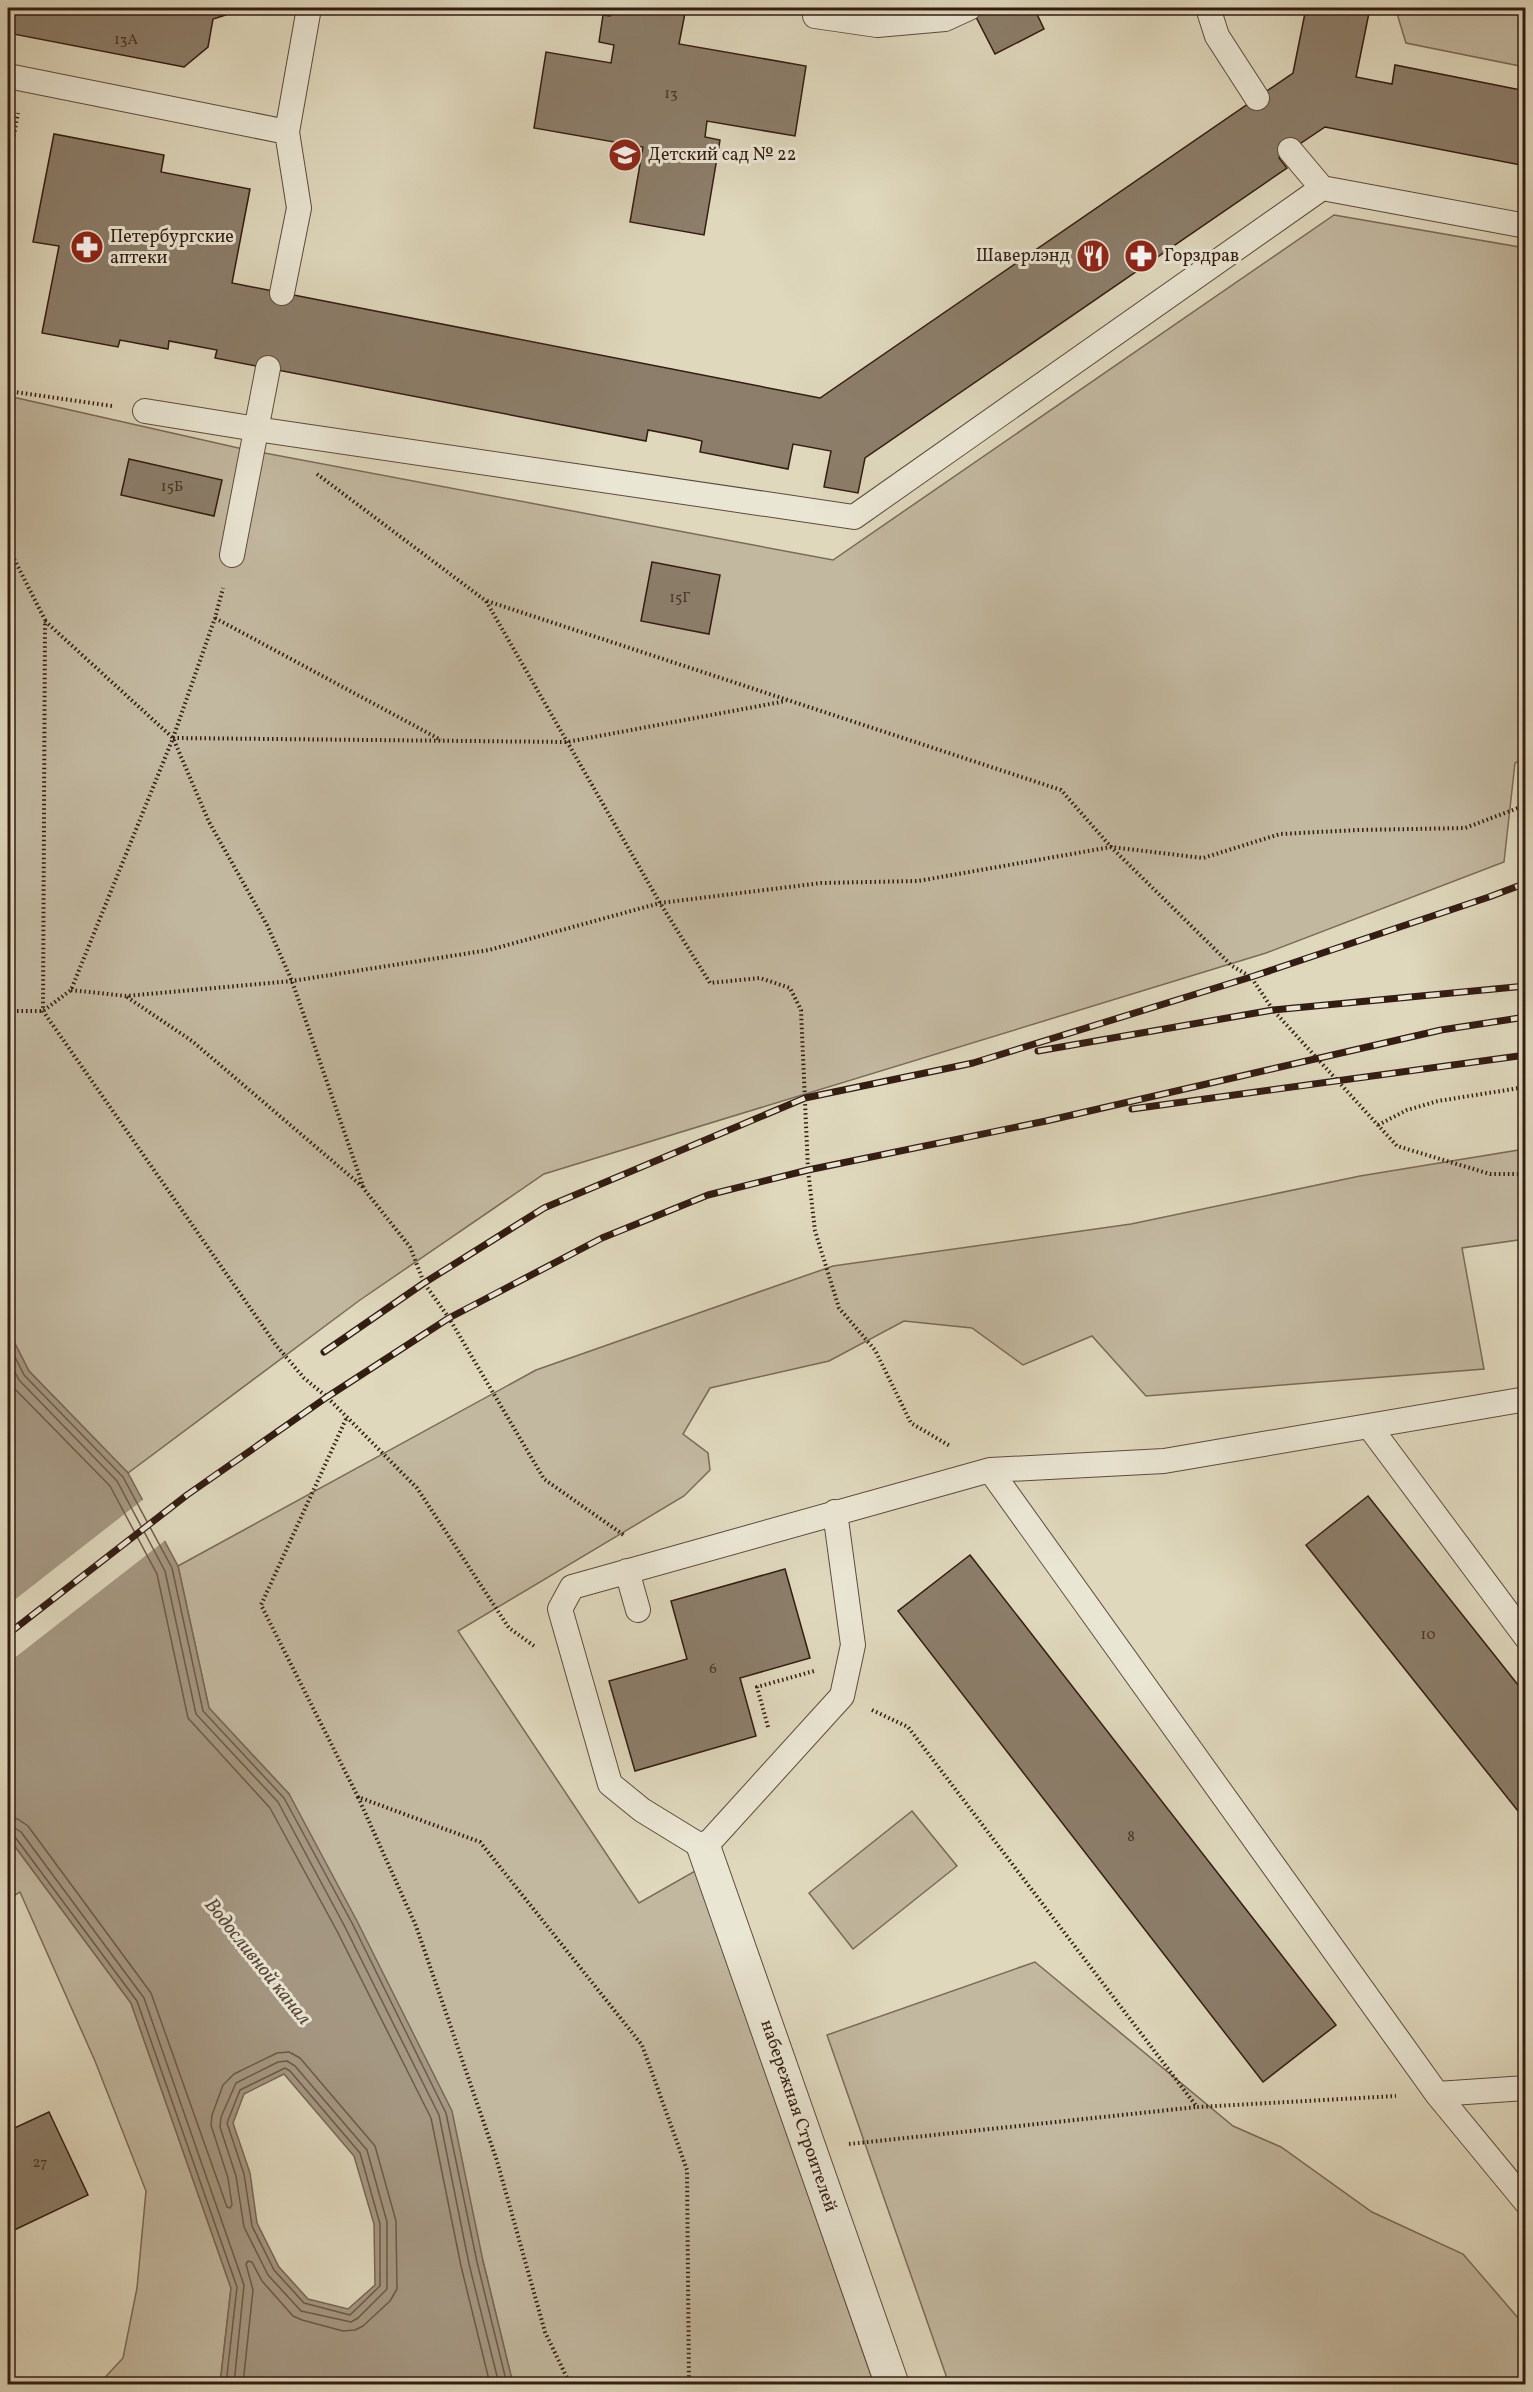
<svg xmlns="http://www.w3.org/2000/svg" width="1533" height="2392" font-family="Vollkorn,serif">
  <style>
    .green { fill: #c2b8a0; stroke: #7a6a59; stroke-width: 1.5 }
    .water { fill: #a59883; stroke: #776656; stroke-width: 1.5; fill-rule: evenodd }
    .pier { fill: #dfd8bd }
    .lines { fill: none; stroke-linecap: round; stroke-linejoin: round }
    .shore { stroke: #6c5a4a; stroke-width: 1.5 }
    .building { fill: #8c7e6b; stroke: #331c12; stroke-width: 1.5 }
    .lane-casing { stroke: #5e4b3d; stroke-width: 26 }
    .street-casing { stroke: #5e4b3d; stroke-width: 35 }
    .path { stroke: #331c12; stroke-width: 4; stroke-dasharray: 1.5 3; stroke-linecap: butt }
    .lane { stroke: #eae6d4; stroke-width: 24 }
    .street { stroke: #eae6d4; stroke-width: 33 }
    .rail-casing { stroke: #331c12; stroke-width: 7 }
    .rail { stroke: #eae6d4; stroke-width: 4.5; stroke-dasharray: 14; stroke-linecap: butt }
    .labels { text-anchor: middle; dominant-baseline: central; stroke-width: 6; stroke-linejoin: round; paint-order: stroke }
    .number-label { font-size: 15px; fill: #493428 }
    .poi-label { font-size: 18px; fill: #331c12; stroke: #eae6d4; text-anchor: start }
    .street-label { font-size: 18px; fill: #331c12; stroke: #eae6d4 }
    .water-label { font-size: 20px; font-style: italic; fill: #5b473a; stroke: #eae6d4 }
  </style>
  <rect width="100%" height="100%" fill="#dfd8bd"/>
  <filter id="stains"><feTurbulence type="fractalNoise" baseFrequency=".00333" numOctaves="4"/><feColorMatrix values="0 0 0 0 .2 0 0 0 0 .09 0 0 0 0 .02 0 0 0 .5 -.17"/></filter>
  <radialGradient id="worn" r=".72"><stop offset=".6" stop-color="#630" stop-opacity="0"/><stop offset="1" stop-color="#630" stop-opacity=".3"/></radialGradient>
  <path class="green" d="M1398 8H1525V67L1406 43 1398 17Z
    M1334 215 1525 248 1526 758 1515 763 1504 862 1266 953 544 1174 360 1300 128 1473 29 1371 8 1330V396L243 449 833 560Z
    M1525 1149V1239L1462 1248 1484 1369 1146 1396 1092 1336 1023 1365 972 1328 904 1321 829 1361 710 1388 683 1434 708 1453 710 1470 684 1496 458 1631 639 1903 695 1871 874 2384H513L483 2261 289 1794 209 1708 178 1566 536 1370 833 1266 1131 1224 1360 1176Z
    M912 1811 957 1866 853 1949 809 1893Z
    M8 1837 131 2003 231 2288 220 2384H99L123 2358 137 2288 146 2191 95 2061 20 1892 8 1899Z
    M1035 1962 1233 2126 1281 2147 1372 2212 1463 2254 1525 2326V2384H949L827 2035Z"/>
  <path class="water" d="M8 1330 29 1371 128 1473 178 1566 209 1708 289 1794 357 1921 452 2111 483 2261 513 2384H220L231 2288 131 2003 8 1837ZM284 2074 354 2156 374 2224 375 2285 348 2309 308 2299 279 2267 257 2223 250 2173 233 2123 244 2094Z"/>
  <path class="pier" d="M145 1498 167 1539 8 1663V1605Z"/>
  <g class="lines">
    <path class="shore" d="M8 1343 24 1375 123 1477 172 1568 203 1711 284 1798 352 1923 446 2113 477 2262 507 2384
      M8 1359 19 1380 117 1481 165 1571 196 1714 278 1802 345 1927 439 2115 469 2264 499 2384
      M8 1379 13 1387 110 1486 157 1574 188 1718 270 1808 337 1931 431 2118 461 2266 490 2384
      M8 1818 18 1819 28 1826 151 1993 227 2207 230 2208 232 2205 228 2178 211 2125 212 2115 223 2085 234 2074 277 2053 289 2052 300 2058 375 2146 396 2221 397 2289 390 2301 363 2326 355 2330 343 2331 302 2320 293 2316 262 2281 252 2262 248 2261 246 2264 253 2290 243 2384
      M8 1827 15 1828 21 1832 144 1998 244 2285 234 2384
      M8 1834 15 1837 137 2001 237 2287 226 2384
      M287 2061 295 2066 367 2150 387 2222V2289L358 2318 351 2322 301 2311 268 2275 244 2227 236 2176 220 2127 221 2117 236 2083 278 2062Z
      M285 2068 290 2071 360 2153 380 2224V2286L350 2315 304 2303 274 2270 252 2226 244 2174 227 2123 240 2090Z"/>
  </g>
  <path class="building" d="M8 8H227L226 15 213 19 208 47 184 67 8 33Z
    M612 8H686L679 44 806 66 795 136 707 121 705 137 720 140 704 235 630 222 643 147 534 128 546 52 611 63 614 45 599 42 603 15 610 16Z
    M990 8H1034L1044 29 995 54 975 15Z
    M1306 8H1370L1356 77 1392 84 1395 65 1526 91V166L1325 127 1279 158 1287 168 865 458 858 493 824 487 831 451 793 444 788 469 700 452 702 441 689 438 648 430 646 441 215 358 217 350 169 341 168 349 120 340 118 347 42 333 59 246 33 242 54 134 164 155 161 172 250 189 232 283 820 398 1293 73Z
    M129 459 222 480 214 516 121 495Z
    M652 562 720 575 709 634 641 621Z
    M1368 1496 1526 1695V1821L1306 1545Z
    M970 1555 1336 2025 1263 2082 898 1611Z
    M785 1569 810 1658 740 1678 756 1736 635 1771 609 1681 687 1659 671 1601Z
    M49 2112 88 2195 8 2233V2131Z"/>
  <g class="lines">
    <defs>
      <path id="lane" d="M1208 8 1217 36 1257 98
        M815 16 877 25 945 19 969 8
        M8 76 287 132
        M1322 188 1526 226
        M282 293 299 208 287 132 309 8
        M145 411 256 429 854 517 1322 188 1290 150
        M232 555 268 368
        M1369 1426 1526 1637
        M990 1470 1437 2094 1526 2202
        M835 1512 853 1645 842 1696 704 1848 642 1810 610 1784 560 1609 572 1587 990 1470 1164 1461 1526 1399
        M627 1571 638 1610
        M1437 2094 1526 2088"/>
      <path id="street" d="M704 1848 892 2384"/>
    </defs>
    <use href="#lane" class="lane-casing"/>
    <use href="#street" class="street-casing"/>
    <path class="path" d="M8 167 18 113
      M8 391 112 406
      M317 474 486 601 660 903 710 983 760 978 790 988 801 1010 808 1170 815 1231 839 1308 875 1350 911 1423 950 1446
      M8 547 45 620 43 1011 276 1345 304 1378 327 1397 417 1488 509 1628 534 1646
      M487 601 1061 790 1111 847 1232 966 1251 977 1273 1010 1397 1146 1490 1174H1526
      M215 618 441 740
      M45 621 173 738 209 822 267 925 292 981 364 1189 410 1247 424 1283 449 1318 544 1479 625 1536
      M173 738 567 742 786 701
      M71 990 126 996 292 981 489 950 660 903 821 883 918 881 1111 847 1203 858 1280 834 1358 830 1465 828 1526 805
      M127 997 192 1041 364 1188
      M8 1011H43L71 990 173 738 215 618 223 588
      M1378 1125 1407 1110 1438 1101 1526 1087
      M346 1419 261 1605 358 1797 480 1842 642 2045 687 2170 689 2384
      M872 1710 908 1727 1197 2107 1396 2096
      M768 1727 757 1687 814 1671
      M358 1797 416 1926 497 2161 545 2332 570 2384
      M849 2144 1197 2107"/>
    <use href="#lane" class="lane"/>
    <use href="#street" class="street"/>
    <defs>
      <path id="rail" d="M1038 1051 1273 1010 1526 986
        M1132 1109 1526 1055
        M324 1352 424 1283 544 1208 805 1098 973 1063 1251 977 1489 897 1526 883
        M8 1634 187 1495 327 1397 449 1318 602 1238 708 1195 808 1170 1046 1121 1441 1030 1526 1017"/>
    </defs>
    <use href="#rail" class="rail-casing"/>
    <use href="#rail" class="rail"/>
  </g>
  <defs>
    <symbol id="school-disc" viewBox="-11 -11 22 22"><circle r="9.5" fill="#8f2418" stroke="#eae6d4"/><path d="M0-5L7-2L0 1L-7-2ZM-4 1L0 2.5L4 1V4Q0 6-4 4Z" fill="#fff"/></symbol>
    <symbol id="pharmacy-disc" viewBox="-11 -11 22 22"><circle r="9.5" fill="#8f2418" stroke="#eae6d4"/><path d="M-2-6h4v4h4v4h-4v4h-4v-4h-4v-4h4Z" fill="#fff"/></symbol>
    <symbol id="restaurant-disc" viewBox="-11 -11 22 22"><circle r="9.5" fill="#8f2418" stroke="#eae6d4"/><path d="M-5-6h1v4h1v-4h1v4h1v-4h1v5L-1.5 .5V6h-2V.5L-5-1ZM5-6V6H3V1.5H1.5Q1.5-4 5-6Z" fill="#fff"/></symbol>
  </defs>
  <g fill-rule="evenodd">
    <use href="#school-disc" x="606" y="136" width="38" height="38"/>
    <use href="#pharmacy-disc" x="68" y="228" width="38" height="38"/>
    <use href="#restaurant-disc" x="1074" y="237" width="38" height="38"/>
    <use href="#pharmacy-disc" x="1122" y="237" width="38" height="38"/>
  </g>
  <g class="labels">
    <g class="number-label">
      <text x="126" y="40">13А</text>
      <text x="671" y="94">13</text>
      <text x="172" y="487">15Б</text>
      <text x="680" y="598">15Г</text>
      <text x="1428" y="1635">10</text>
      <text x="713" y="1669">6</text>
      <text x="1131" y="1837">8</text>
      <text x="40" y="2163">27</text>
    </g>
    <g class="poi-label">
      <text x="648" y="155">Детский сад № 22</text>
      <text x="110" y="237">Петербургские<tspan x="110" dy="21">аптеки</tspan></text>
      <text x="1070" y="256" text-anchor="end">Шаверлэнд</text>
      <text x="1164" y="256">Горздрав</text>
    </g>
    <g class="street-label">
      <text transform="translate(798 2116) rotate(71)">набережная Строителей</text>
    </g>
    <g class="water-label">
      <text transform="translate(257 1962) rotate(51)">Водосливной канал</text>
    </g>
  </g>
  <rect width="1533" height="2392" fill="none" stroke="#dfd8bd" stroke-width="30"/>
  <rect x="9" y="9" width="1515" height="2374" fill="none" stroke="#331c12" stroke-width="3"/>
  <rect x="15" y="15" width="1503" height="2362" fill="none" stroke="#331c12" stroke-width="1.5"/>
  <rect width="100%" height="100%" filter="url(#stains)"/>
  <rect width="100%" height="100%" fill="url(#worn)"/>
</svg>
